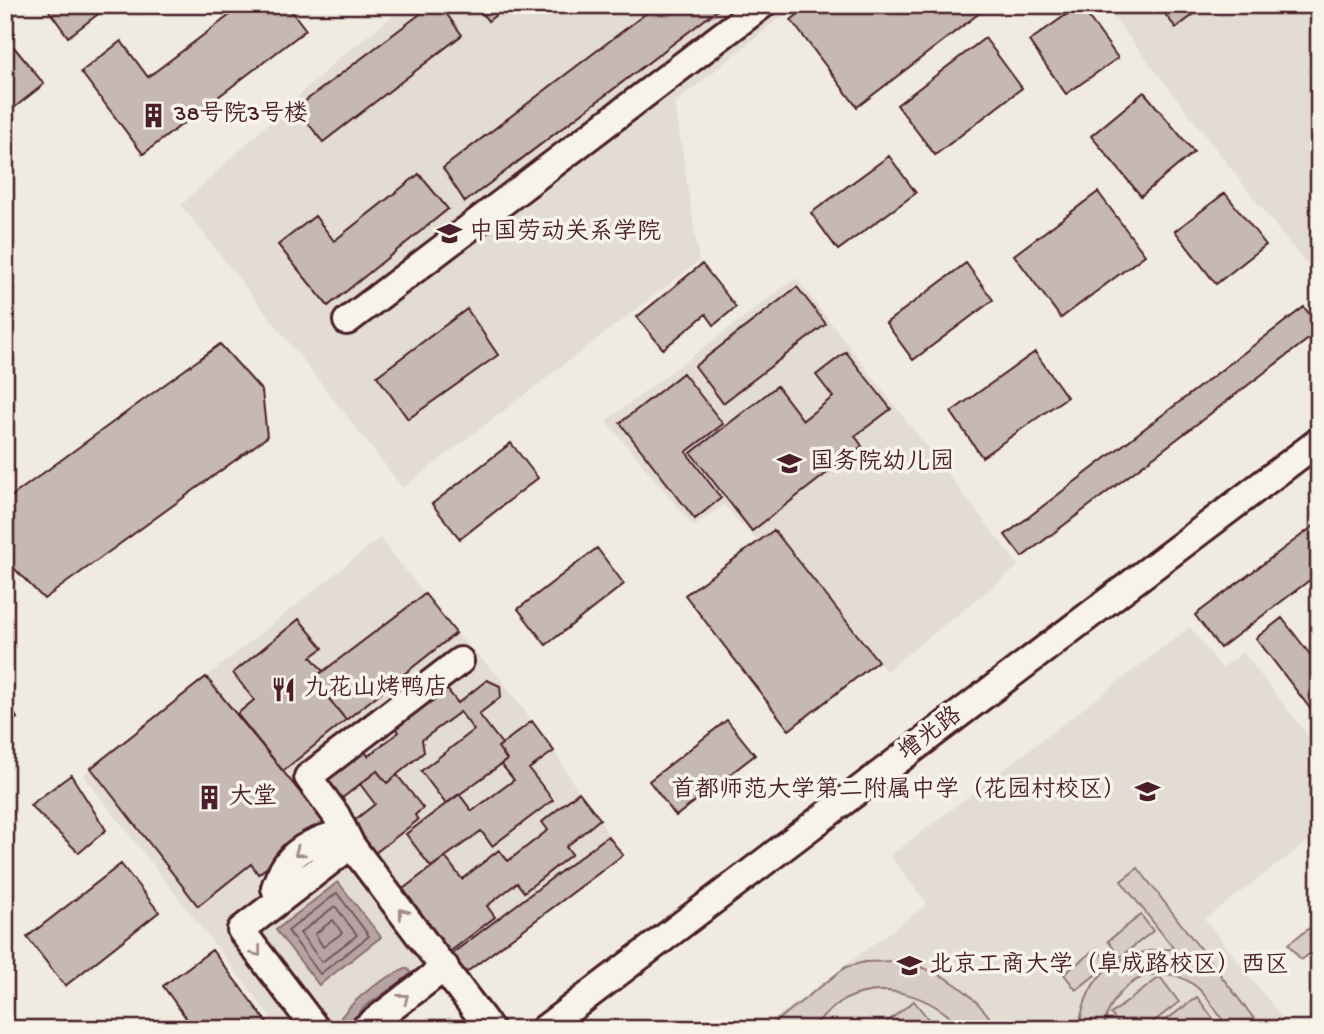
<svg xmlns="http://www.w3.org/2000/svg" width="1324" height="1034" font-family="'Gochi Hand','LXGW WenKai TC',sans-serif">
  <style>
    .built { fill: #e3dcd2 }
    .green { fill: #d8cdc6; stroke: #917678; stroke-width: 2 }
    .water { fill: #b7a4a2; stroke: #8b6f72; stroke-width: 2 }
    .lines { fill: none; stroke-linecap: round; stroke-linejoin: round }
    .shore { stroke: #76545b; stroke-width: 2 }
    .building { fill: #c6b8b3; stroke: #4a1f2b; stroke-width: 2 }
    .minor-casing { stroke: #4a1f2b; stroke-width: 32 }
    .minor { stroke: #f7f3e8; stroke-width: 26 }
    .oneway { stroke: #a0898a }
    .labels { text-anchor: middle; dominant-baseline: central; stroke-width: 7; stroke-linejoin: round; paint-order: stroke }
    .poi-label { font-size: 24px; fill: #4a1f2b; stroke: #f7f3e8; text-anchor: start }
    .street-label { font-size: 24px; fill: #4a1f2b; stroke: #f7f3e8 }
  </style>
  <rect width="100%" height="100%" fill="#f0ebe0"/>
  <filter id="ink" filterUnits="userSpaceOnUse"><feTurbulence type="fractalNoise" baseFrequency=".0143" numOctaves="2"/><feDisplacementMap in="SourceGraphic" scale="14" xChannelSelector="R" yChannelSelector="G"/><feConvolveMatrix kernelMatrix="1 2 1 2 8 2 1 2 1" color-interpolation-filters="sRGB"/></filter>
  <g filter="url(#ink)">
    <path class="built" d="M407 5H796L675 103 699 261 403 488 181 205 338 59Z
      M1104 5H1319V279L1280 232Z
      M796 278 1019 566 886 671 774 530 757 541 724 505 694 527 606 421Z
      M380 538 456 633 501 679 554 751 579 792 600 819 608 836 623 855 464 974 452 979 386 1029H280L83 775Z
      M1190 627 1222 668 1243 652 1319 750V833L1205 919 1291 1029H761L927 904 890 856Z"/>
    <path class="green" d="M1138 868 1262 1029H1229C1218 1015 1208 995 1194 985 1156 957 1109 985 1104 1029H1079C1086 972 1119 949 1174 949L1121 881Z
      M1141 915 1153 931 1120 957 1108 941Z
      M1319 921V947L1301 960 1288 944Z
      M1097 948 1109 964 1076 990 1064 974Z
      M900 961C946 973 971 989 998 1029H963C933 997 887 979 844 1000 831 1007 822 1020 810 1027 799 1033 778 1029 766 1029L846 967 865 962Z
      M1160 977 1179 1002 1144 1029H1122L1111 1014Z
      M1197 997 1221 1029H1154Z
      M914 1001 936 1029H878Z"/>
    <path class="water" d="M338 882 381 937 319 985 276 930Z
      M407 968 412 974 364 1007 348 1027 341 1017C359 994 380 980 407 968Z"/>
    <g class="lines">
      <path class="shore" d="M337 893 369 936 320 974 288 931Z
        M335 906 357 935 322 962 300 933Z
        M333 920 342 933 323 947 315 934Z"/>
    </g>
    <path class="building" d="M45 5H110L68 37Z
      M243 5H287L306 30 143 154 81 72 121 41 148 77Z
      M432 5H440L462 35 323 142 296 108Z
      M476 5H509L488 21Z
      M657 5H724L465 202 443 168Z
      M810 5H990L857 107 791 20Z
      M1080 5 1118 58 1066 94 1029 41Z
      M1158 5H1206L1176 28Z
      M5 36 44 84 5 115Z
      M985 38 1022 88 935 155 897 105Z
      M1144 92 1194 152 1141 196 1091 136Z
      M889 156 916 193 838 250 811 213Z
      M419 174 448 209 328 306 278 245 315 216 334 241Z
      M1098 192 1145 255 1061 318 1014 255Z
      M1225 193 1266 245 1216 284 1175 231Z
      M966 263 993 300 913 360 886 323Z
      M702 264 736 307 714 325 706 314 663 349 637 317Z
      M797 287 826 324 723 403 695 366Z
      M1304 307 1319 327V331L1022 557 1005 535Z
      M467 309 498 355 408 419 377 376Z
      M220 344 262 391 267 437 44 599 5 559V501Z
      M846 352 891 409 855 436 862 446 752 531 691 453 777 386 803 420 833 397 816 375Z
      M1035 352 1067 397 982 457 951 412Z
      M683 373 723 424 686 452 721 498 695 519 620 423Z
      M511 443 538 478 460 539 432 504Z
      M1319 522V573L1220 648 1195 615Z
      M774 530 878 661 789 730 685 595Z
      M597 548 624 584 546 645 518 609Z
      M425 594 456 633 346 720 313 679Z
      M1282 618 1319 666V720L1256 638Z
      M299 619 323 648 311 657 323 671 313 679 346 720 283 771 237 714 254 700 233 673Z
      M206 677 326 824 258 874 251 864 198 906 91 768Z
      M487 680 500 686 501 697 479 714 502 744 498 747 507 760 446 804 421 771 474 730 460 712 422 740 424 752 387 783 377 771 341 799 325 779 363 749 368 756 399 732 392 723 442 683 458 703Z
      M5 699 17 718 5 728Z
      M727 720 755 755 676 816 649 781Z
      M532 721 554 751 529 769 553 800 492 846 481 831 431 867 406 834 459 794 472 811 514 780 501 764 507 760 498 747Z
      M377 771 387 783 397 775 423 808 415 815 418 820 375 853 351 823 375 804 360 784Z
      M71 775 106 830 79 853 30 805Z
      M579 792 600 819 566 847 572 854 524 892 517 883 487 906 495 917 447 954 399 892 445 857 462 879 499 850 508 861 548 830 542 822Z
      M608 836 623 855 464 974 450 955Z
      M121 864 159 912 65 986 27 937Z
      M212 950 272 1029H194L163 986Z"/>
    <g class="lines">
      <defs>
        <path id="minor" d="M347 321 762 5
          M351 845 336 815 308 777 460 661
          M280 900 275 888C285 856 304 844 335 835L351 845
          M316 1029 241 930 351 845 490 1029
          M364 1029 445 967
          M544 1029 1319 441"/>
      </defs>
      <use href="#minor" class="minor-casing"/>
      <use href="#minor" class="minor"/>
    </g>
    <defs><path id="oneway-chevron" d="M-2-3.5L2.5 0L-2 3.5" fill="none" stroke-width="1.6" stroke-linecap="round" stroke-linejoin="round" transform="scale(1.75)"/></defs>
    <g class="oneway">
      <use href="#oneway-chevron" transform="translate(299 852) rotate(144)"/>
      <use href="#oneway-chevron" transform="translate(403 913) rotate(-128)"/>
      <use href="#oneway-chevron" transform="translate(257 952) rotate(52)"/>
      <use href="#oneway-chevron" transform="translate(404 998) rotate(-38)"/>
    </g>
  </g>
  <defs>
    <symbol id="building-bare" viewBox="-9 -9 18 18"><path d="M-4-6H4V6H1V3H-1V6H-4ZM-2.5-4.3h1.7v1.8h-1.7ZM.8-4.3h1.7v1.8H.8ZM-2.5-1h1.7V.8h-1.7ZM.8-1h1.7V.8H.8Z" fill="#4a1f2b" stroke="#f7f3e8" stroke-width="2.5" paint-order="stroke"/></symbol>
    <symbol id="university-bare" viewBox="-9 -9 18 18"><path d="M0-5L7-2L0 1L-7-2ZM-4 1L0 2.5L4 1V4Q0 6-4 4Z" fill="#4a1f2b" stroke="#f7f3e8" stroke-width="2.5" paint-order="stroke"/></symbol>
    <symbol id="school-bare" viewBox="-9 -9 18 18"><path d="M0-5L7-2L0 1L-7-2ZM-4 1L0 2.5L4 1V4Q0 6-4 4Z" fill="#4a1f2b" stroke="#f7f3e8" stroke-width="2.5" paint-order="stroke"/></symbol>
    <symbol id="restaurant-bare" viewBox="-9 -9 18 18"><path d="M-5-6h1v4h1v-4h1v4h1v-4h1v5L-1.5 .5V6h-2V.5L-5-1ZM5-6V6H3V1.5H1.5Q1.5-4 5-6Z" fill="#4a1f2b" stroke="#f7f3e8" stroke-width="2.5" paint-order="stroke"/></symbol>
  </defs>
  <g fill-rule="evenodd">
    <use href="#building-bare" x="136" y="98" width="35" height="35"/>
    <use href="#university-bare" x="432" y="216" width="35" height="35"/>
    <use href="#school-bare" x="772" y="446" width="35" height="35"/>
    <use href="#restaurant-bare" x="266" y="672" width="35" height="35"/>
    <use href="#school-bare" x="1130" y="774" width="35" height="35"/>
    <use href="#building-bare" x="192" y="780" width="35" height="35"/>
    <use href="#university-bare" x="892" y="948" width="35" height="35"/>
  </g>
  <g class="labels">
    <g class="poi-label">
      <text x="174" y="115">38号院3号楼</text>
      <text x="469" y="233">中国劳动关系学院</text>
      <text x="810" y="463">国务院幼儿园</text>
      <text x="304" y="689">九花山烤鸭店</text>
      <text x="1127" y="791" text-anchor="end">首都师范大学第二附属中学（花园村校区）</text>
      <text x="229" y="798">大堂</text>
      <text x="929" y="966">北京工商大学（阜成路校区）西区</text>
    </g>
    <g class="street-label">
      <text transform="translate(931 735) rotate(-37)">增光路</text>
    </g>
  </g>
  <rect width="1324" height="1034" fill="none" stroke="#f7f3e8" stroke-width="28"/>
  <rect x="14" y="14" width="1296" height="1006" fill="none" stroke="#4a1f2b" stroke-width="2.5" filter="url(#ink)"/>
</svg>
